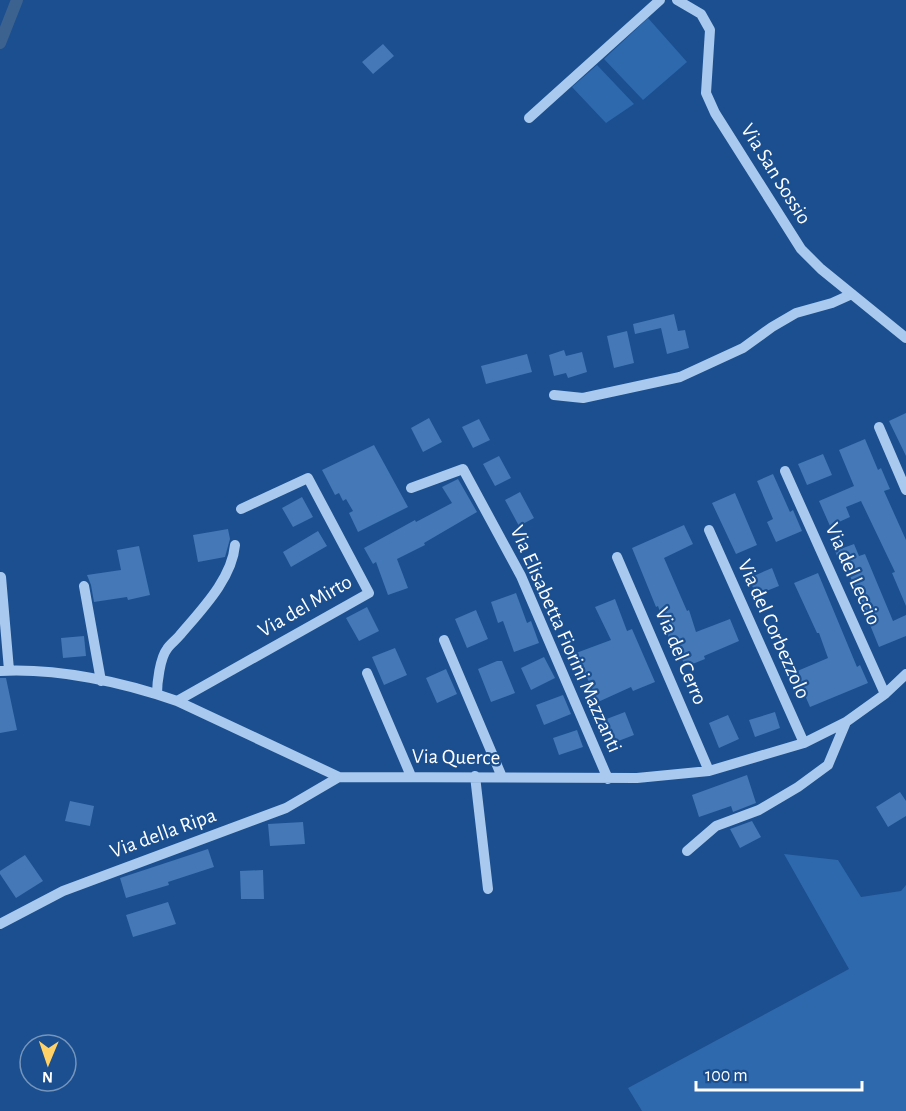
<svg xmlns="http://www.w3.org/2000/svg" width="906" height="1111" font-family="'Alegreya Sans',sans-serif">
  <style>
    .green { fill: #2e69ad }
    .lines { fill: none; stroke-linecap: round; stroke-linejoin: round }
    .canal { stroke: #3c6290; stroke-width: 12 }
    .building { fill: #4478b7 }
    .minor { stroke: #a9c9ee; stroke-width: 10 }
    .labels { text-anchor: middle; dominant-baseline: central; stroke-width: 4.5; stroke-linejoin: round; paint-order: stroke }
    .street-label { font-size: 21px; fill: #fff; stroke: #1b4f8f }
  </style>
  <rect width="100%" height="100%" fill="#1b4f8f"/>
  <path class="green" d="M648 18 687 62 643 100 604 59Z
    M597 65 634 104 606 123 572 87Z
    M784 854 838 860 861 897 901 891 906 885V1111H642L628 1088 849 969Z"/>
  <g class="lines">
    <path class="canal" d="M0 43 17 0"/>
  </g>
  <path class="building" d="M383 44 394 56 373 74 362 62Z
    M674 314 678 331 685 330 689 348 667 354 661 328 635 334 633 324Z
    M627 331 634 363 614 368 607 336Z
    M564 350 566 356 582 352 587 372 568 378 566 373 554 376 549 355Z
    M527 354 532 372 486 384 481 366Z
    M906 413V456L889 421Z
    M429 418 442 442 423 452 411 428Z
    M479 419 490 440 473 448 462 427Z
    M865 439 878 470 881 468 890 489 884 491 906 540V606L892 573 895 572 861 501 846 507 850 517 830 526 819 501 854 486 839 450Z
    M374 445 408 507 358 532 349 513 353 511 346 499 343 501 339 493 335 495 322 470Z
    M823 454 832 475 807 485 798 464Z
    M499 456 511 478 495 486 483 464Z
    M773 474 790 512 793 510 802 531 776 542 767 522 773 519 757 481Z
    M458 479 477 512 424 543 425 545 397 559 408 588 388 595 376 562 373 564 364 548 415 520 416 522 452 503 442 487Z
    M520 492 534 518 519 526 505 500Z
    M735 493 757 545 736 554 712 503Z
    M302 497 313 517 293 527 282 508Z
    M684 525 693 544 664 558 687 611 689 610 696 632 730 619 739 641 704 656 705 659 685 667 674 637 669 639 658 606 656 607 632 548Z
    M228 529 230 539 225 557 198 562 193 535Z
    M318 531 327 546 291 567 283 552Z
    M854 544 859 556 865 554 893 621 906 615V636L879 647 846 566 842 568 835 551Z
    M139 546 150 595 128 600 127 597 94 602 91 585 87 575 121 570 117 550Z
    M772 568 779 586 756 595 749 578Z
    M818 573 857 667 860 665 868 683 810 707 795 672 828 658 819 633H817L794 583Z
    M516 593 527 623 531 621 539 643 514 652 503 621 498 623 491 602Z
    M615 599 627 631 632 629 655 682 633 691 631 687 598 702 576 653 611 640 595 607Z
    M367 607 379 631 359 641 346 618Z
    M476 610 488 639 467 648 455 619Z
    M84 636 86 656 63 658 61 638Z
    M395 648 407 675 384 685 372 657Z
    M544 657 555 678 531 690 521 668Z
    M497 661H502L515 693 491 702 478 669Z
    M446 669 457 694 437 703 426 678Z
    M0 678H6L17 730 0 733Z
    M563 695 571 714 544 725 536 705Z
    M625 712 634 735 613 743 604 720Z
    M775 712 780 728 755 737 749 720Z
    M728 715 739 739 719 748 709 723Z
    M577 730 583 747 559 755 553 738Z
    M747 775 756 803 733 812 731 806 699 817 692 795Z
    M900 792 906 801V816L888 827 876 807Z
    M70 801 94 806 90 826 65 821Z
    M752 821 761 837 740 848 730 829Z
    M303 822 305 844 270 846 268 824Z
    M208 849 214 867 168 882 169 885 126 898 120 878Z
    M25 855 43 881 16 898 0 874V871Z
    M263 870 264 899H241L240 871Z
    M168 902 176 924 133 937 126 915Z"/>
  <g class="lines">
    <path class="minor" d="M677 0 701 14 710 30 706 93 715 113 801 249 821 269 906 338
      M529 118 660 0
      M554 395 583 398 680 377 743 348 772 327 796 313 832 303 852 294
      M879 427 906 490
      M785 471 885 694
      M411 488 463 469 521 576 608 779
      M709 530 804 743
      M617 557 709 771
      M1 577 9 670
      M84 586 101 681
      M444 640 502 777
      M0 671C58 668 123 682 177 701L339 777 637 778 709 771 804 743 846 722 885 694 906 674
      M367 673 411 776
      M157 694C157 683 160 658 167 649 170 644 176 640 180 635 201 610 232 579 235 545
      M177 701 369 593 308 478 241 509
      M475 776 488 889
      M687 851 716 826 759 810 798 787 828 765 846 722
      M0 924 63 891 286 808 339 777"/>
  </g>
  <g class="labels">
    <g class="street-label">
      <text transform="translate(776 174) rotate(58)">Via San Sossio</text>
      <text transform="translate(853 574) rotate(66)">Via del Leccio</text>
      <text transform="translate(305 606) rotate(-30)">Via del Mirto</text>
      <text transform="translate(774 629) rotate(66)">Via del Corbezzolo</text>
      <text transform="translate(566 639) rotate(66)">Via Elisabetta Fiorini Mazzanti</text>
      <text transform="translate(681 656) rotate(67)">Via del Cerro</text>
      <text transform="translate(456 757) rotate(1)">Via Querce</text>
      <text transform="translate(163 833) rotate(-20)">Via della Ripa</text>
    </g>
  </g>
  <g transform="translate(48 1063) rotate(182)"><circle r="28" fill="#1b4f8f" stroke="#7695bc" stroke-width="1.5"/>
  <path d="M0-4.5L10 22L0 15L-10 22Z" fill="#ffd166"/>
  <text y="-9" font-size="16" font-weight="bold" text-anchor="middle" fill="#ffffff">N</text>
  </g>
  <path d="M696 1081v9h166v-9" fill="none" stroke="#ffffff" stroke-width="3"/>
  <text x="705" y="1081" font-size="18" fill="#ffffff" stroke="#1b4f8f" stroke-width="4.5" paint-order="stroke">100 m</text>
</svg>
